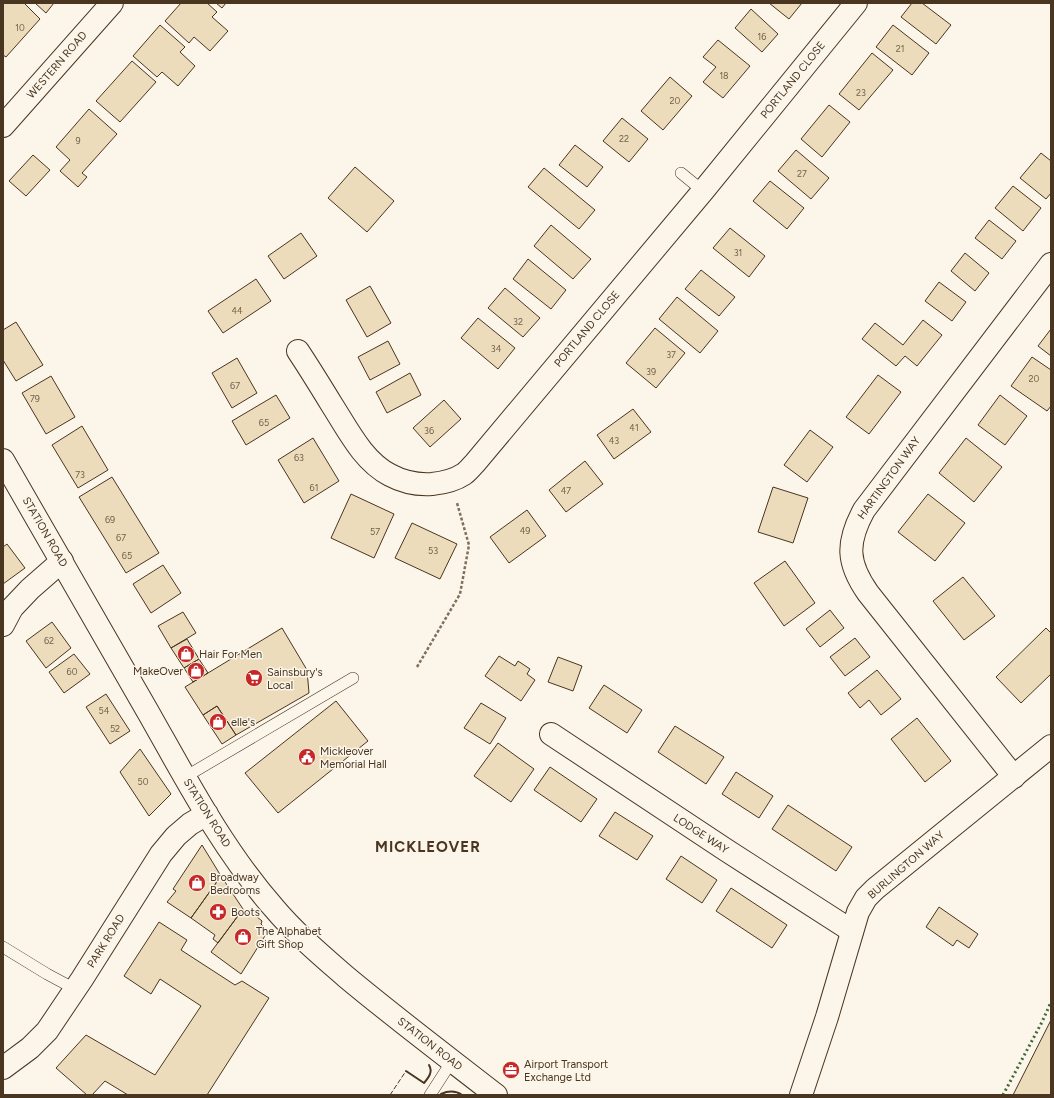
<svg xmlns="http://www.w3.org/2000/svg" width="1054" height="1098" font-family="Figtree,sans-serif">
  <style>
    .building { fill: #ecdcbc; stroke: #4a3520 }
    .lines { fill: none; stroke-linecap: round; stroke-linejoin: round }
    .lane-casing { stroke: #4a3520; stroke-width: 12 }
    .street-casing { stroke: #4a3520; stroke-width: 24 }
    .secondary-casing { stroke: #4a3520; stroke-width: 24 }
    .path { stroke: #7f6f5c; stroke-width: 2.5; stroke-dasharray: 3 2; stroke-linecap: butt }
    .lane { stroke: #fbf6e9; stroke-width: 11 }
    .street { stroke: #fbf6e9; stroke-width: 22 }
    .secondary { stroke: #fbf6e9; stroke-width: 22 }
    .hedge { stroke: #436837; stroke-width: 3; stroke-dasharray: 2 3; stroke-linecap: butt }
    .fence { stroke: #4a3520; stroke-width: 1; stroke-dasharray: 5 2; stroke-linecap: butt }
    .wall { stroke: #4a3520; stroke-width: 2 }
    .labels { text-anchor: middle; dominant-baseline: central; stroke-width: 3; stroke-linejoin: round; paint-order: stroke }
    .number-label { font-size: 9px; fill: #725f47 }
    .street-label { font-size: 11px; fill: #4a3520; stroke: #fbf6e9 }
    .poi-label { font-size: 11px; fill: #4a3520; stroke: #fbf6e9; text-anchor: start }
    .district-label { font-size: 15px; font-weight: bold; letter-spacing: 1px; fill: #4a3520; stroke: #fbf6e9 }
  </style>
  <rect width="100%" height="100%" fill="#fbf6e9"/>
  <path class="building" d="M4 3H24L40 19 6 57 3 55V4Z
    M35 3H54L46 13Z
    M181 3H207L217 12 212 17 228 31 210 51 194 37 189 43 165 21Z
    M216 3H226L222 8Z
    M769 3H802L789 19Z
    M912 3H922L951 25 936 44 901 17Z
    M751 9 778 34 762 52 735 28Z
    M160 25 185 47 180 52 195 66 178 86 162 72 157 77 133 56Z
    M893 25 929 53 912 75 876 47Z
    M718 40 750 66 723 98 703 82 716 67 703 57Z
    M872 53 893 70 859 110 839 94Z
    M132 61 156 82 120 122 96 101Z
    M670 77 692 96 663 130 641 111Z
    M829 105 850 122 822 157 801 139Z
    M89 109 117 134 82 173 87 177 78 187 60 171 70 160 56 147Z
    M622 118 648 139 629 162 603 141Z
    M575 145 603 167 587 187 559 165Z
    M796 150 829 178 811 199 778 171Z
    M1041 153 1051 161V193L1046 199 1020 178Z
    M33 155 50 170 26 196 9 181Z
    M355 167 394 201 367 232 328 198Z
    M544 168 595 210 579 229 528 187Z
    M770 181 804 208 787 229 753 201Z
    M1013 186 1041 208 1023 231 995 208Z
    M989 220 1016 241 1002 259 975 238Z
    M551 225 591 259 573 279 534 246Z
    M730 228 765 256 749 277 713 248Z
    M301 233 317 256 284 279 268 256Z
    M965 253 989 273 975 291 951 271Z
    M528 259 566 290 551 309 513 279Z
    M701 270 735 297 719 316 685 289Z
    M256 279 271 301 223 333 208 311Z
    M939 282 966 302 952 321 925 301Z
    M370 286 391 323 367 337 346 300Z
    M505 288 540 318 523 337 488 308Z
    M677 297 718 331 700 353 659 319Z
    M478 318 515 348 498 369 461 338Z
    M923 320 942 335 917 366 905 356 896 366 862 339 875 323 903 345Z
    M16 322 43 365 16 381 3 360V330Z
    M655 328 685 353 656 388 626 363Z
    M1051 329V356L1038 346Z
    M388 341 400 364 370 380 358 357Z
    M1032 357 1051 370V406L1047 411 1011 386Z
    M237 358 257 393 232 408 212 373Z
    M410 373 421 395 387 413 376 392Z
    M878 375 901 392 869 434 846 417Z
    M51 376 75 417 46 434 22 393Z
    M276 395 290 418 246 445 232 421Z
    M1000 395 1027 416 1005 445 978 425Z
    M444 400 461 419 430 447 413 428Z
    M633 409 651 432 614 459 597 435Z
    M82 426 108 470 78 488 52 445Z
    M810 430 833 447 807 482 784 465Z
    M313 438 339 481 304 503 278 460Z
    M966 438 1002 467 974 502 939 473Z
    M585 461 603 484 566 512 549 490Z
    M112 477 159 553 126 573 79 497Z
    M773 487 808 498 793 543 758 532Z
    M351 494 394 514 374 558 331 538Z
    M928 494 965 523 935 561 898 532Z
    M527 510 546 536 509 563 490 537Z
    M412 523 457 544 440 579 395 558Z
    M7 544 25 568 3 584V547Z
    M785 561 815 603 784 626 754 583Z
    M163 565 181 593 151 613 133 584Z
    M963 577 995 616 964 640 933 601Z
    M830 610 844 628 820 647 806 629Z
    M183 612 196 633 171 648 158 626Z
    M52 622 71 648 46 668 26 641Z
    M282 628 307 670 309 693 236 735 217 706 203 715 185 687Z
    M1046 628 1051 633V674L1021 703 996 677Z
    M855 638 870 657 845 676 830 657Z
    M187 639 199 659 184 668 171 648Z
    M74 654 90 674 64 693 49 672Z
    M499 656 515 666 518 661 530 669 527 674 535 680 521 701 485 676Z
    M558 657 582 666 573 691 548 682Z
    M199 659 208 673 193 682 184 668Z
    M877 670 901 699 881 715 869 700 860 708 848 693Z
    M604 685 642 710 627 733 589 708Z
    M106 694 130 731 110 744 86 707Z
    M336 701 368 741 278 813 245 773Z
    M481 703 506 718 490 744 464 728Z
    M217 706 236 735 222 744 203 715Z
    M917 718 951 761 925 782 891 739Z
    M675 726 724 757 706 784 658 752Z
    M498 743 534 769 511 802 474 776Z
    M140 749 171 794 149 816 120 772Z
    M550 767 597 799 581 822 534 790Z
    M736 772 773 796 759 818 722 794Z
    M788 805 852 847 836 871 772 829Z
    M615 812 653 836 637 860 599 836Z
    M202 845 221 876 191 918 167 902 176 891 173 889Z
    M681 856 717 880 702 903 666 879Z
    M221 876 243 909 218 943 213 939 215 935 191 918Z
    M731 888 787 925 772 948 716 911Z
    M939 907 978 934 969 948 957 940 953 946 926 927Z
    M243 909 248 914 250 911 262 921 261 924 268 931 241 974 211 952Z
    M159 922 187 940 181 950 235 985 242 981 269 998 207 1095H128L105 1081 92 1095H87L56 1068 86 1035 155 1075 201 1006 160 979 151 994 124 976Z
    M1051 1020V1095H1013Z"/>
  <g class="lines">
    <defs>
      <path id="lane" d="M681 173 703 191
        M185 777 353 678
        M3 947 47 974 75 989
        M430 1095 452 1061"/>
      <path id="street" d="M298 351C310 369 321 387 332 405 348 430 363 461 390 475 403 482 417 485 432 484 442 483 455 480 464 474 468 471 471 467 475 463L703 191 856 3
        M3 625 12 608 30 589 62 561
        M551 734 726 850 852 931
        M1014 777 868 593C847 563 846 543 864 510L1051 264"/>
      <path id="secondary" d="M3 126 112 3
        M3 460C52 544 100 628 148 712 186 779 223 850 274 908 295 933 320 954 345 976 394 1017 446 1056 496 1095
        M3 1068 30 1048 47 1031 82 979 161 854 176 836 190 824 207 814
        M801 1095 827 1017 858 912 866 898 875 889 1051 746"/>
    </defs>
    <use href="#lane" class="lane-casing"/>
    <use href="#street" class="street-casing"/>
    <use href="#secondary" class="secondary-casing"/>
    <path class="path" d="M417 667 460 594 469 545 457 503"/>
    <use href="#lane" class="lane"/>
    <use href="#street" class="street"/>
    <use href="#secondary" class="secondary"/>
    <path class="hedge" d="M1003 1095 1042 1022 1051 1002"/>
    <path class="fence" d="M390 1095 406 1071"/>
    <path class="wall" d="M406 1071 424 1083C429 1077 433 1072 429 1065
      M441 1094C448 1091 455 1090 462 1095"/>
  </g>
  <defs>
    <symbol id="shop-disc" viewBox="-11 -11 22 22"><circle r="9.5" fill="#c62828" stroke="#fbf6e9"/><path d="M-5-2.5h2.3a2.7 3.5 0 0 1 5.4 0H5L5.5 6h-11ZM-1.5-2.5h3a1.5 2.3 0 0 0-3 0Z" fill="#fff"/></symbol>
    <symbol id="supermarket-disc" viewBox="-11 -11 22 22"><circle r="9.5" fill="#c62828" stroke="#fbf6e9"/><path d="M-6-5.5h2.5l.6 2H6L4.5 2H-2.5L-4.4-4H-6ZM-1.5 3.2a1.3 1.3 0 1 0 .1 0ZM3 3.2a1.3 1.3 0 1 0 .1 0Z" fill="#fff"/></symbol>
    <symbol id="civic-disc" viewBox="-11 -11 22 22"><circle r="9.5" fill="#c62828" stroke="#fbf6e9"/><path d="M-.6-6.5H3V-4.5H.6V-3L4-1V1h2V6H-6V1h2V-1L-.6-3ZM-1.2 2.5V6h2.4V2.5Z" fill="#fff"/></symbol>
    <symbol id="pharmacy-disc" viewBox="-11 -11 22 22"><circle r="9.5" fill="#c62828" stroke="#fbf6e9"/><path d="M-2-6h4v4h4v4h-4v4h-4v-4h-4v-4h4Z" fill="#fff"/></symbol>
    <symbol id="office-disc" viewBox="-11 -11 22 22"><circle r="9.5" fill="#c62828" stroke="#fbf6e9"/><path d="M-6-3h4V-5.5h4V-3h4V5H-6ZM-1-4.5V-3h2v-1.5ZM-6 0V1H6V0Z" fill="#fff"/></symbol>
  </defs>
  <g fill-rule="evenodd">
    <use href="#shop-disc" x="176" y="644" width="20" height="20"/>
    <use href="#shop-disc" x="186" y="661" width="20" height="20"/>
    <use href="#supermarket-disc" x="244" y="668" width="20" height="20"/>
    <use href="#shop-disc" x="208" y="712" width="20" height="20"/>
    <use href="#civic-disc" x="297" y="747" width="20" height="20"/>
    <use href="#shop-disc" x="187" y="873" width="20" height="20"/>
    <use href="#pharmacy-disc" x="208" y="902" width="20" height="20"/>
    <use href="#shop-disc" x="233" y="927" width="20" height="20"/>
    <use href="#office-disc" x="501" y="1060" width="20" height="20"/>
  </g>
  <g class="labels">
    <g class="number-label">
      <text x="20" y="27">10</text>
      <text x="762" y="36">16</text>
      <text x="900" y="48">21</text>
      <text x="724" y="75">18</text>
      <text x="861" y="92">23</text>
      <text x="675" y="100">20</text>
      <text x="624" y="138">22</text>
      <text x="78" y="140">9</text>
      <text x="802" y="173">27</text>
      <text x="738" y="252">31</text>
      <text x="237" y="310">44</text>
      <text x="518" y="321">32</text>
      <text x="496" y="348">34</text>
      <text x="671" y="354">37</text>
      <text x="651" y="371">39</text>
      <text x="1034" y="378">20</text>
      <text x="235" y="385">67</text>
      <text x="35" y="398">79</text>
      <text x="264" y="422">65</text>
      <text x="634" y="427">41</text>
      <text x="429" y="430">36</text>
      <text x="614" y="440">43</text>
      <text x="299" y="457">63</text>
      <text x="80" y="474">73</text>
      <text x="314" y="487">61</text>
      <text x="566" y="490">47</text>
      <text x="110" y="519">69</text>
      <text x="525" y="530">49</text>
      <text x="375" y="531">57</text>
      <text x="121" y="537">67</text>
      <text x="433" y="550">53</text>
      <text x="127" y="555">65</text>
      <text x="49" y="640">62</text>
      <text x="72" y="671">60</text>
      <text x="104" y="710">54</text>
      <text x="115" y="728">52</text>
      <text x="143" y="781">50</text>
    </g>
    <g class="street-label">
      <text transform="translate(57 65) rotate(-49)">WESTERN ROAD</text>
      <text transform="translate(793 80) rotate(-51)">PORTLAND CLOSE</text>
      <text transform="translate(587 329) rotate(-50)">PORTLAND CLOSE</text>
      <text transform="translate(889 478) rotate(-54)">HARTINGTON WAY</text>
      <text transform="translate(45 532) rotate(60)">STATION ROAD</text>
      <text transform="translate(207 813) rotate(58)">STATION ROAD</text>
      <text transform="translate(701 834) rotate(33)">LODGE WAY</text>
      <text transform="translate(906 865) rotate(-41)">BURLINGTON WAY</text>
      <text transform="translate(106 941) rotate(-58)">PARK ROAD</text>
      <text transform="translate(430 1044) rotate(38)">STATION ROAD</text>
    </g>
    <g class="poi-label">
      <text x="199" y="654">Hair For Men</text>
      <text x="183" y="671" text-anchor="end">MakeOver</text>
      <text x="267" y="672">Sainsbury's<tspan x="267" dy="13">Local</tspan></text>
      <text x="231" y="722">elle's</text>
      <text x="320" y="751">Mickleover<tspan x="320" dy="13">Memorial Hall</tspan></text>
      <text x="210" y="877">Broadway<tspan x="210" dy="13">Bedrooms</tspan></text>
      <text x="231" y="912">Boots</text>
      <text x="256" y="931">The Alphabet<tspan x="256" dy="13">Gift Shop</tspan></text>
      <text x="524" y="1064">Airport Transport<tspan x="524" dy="13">Exchange Ltd</tspan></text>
    </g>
    <g class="district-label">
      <text x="428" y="847">MICKLEOVER</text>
    </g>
  </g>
  <rect width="1054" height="1098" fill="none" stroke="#4a3520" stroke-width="8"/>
</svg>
